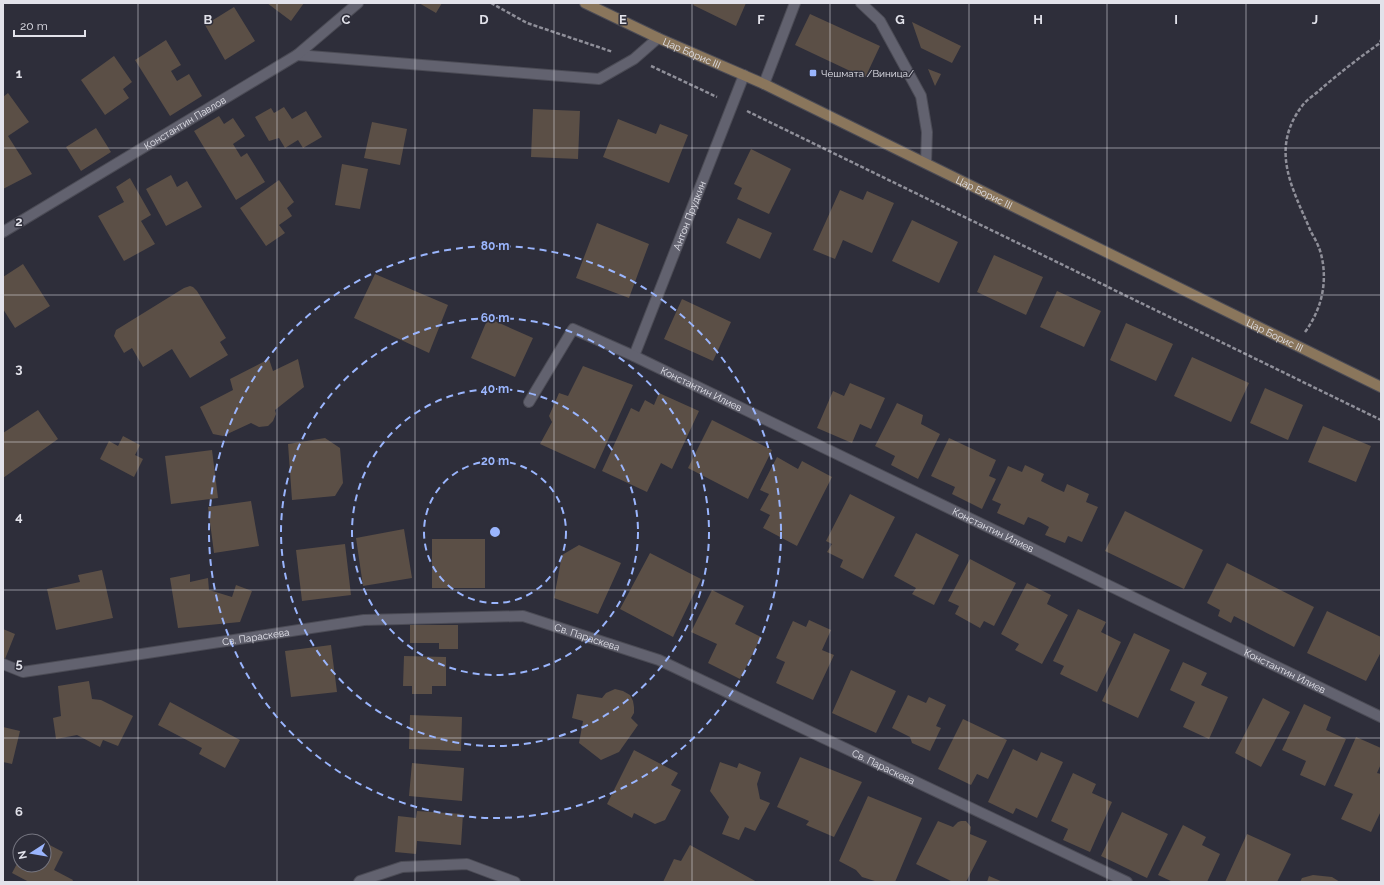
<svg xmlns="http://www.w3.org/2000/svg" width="1384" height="885" font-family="Raleway,sans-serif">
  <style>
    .building { fill: #5b4f46 }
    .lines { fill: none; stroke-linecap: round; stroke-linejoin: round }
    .lane-casing { stroke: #4b4b55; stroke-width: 12 }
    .street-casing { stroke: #4b4b55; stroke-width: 12 }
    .secondary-casing { stroke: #4b4b55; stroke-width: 12 }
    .path { stroke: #8f8f99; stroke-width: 2.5; stroke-dasharray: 4 2; stroke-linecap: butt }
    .lane { stroke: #62626f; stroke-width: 10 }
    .street { stroke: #62626f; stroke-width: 10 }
    .secondary { stroke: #8a765c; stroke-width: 10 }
    .grid { fill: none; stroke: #e2e2ea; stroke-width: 1; stroke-opacity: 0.55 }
    .ring { fill: none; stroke: #9ab5fd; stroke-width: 2; stroke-dasharray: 7 5 }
    .poi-dot { fill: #9ab5fd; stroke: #2e2e3a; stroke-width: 1.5 }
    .labels { text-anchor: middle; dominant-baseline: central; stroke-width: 3; stroke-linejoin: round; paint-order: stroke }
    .street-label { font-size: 10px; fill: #e2e2ea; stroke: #2e2e3a }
    .poi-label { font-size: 10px; fill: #e2e2ea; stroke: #2e2e3a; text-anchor: start }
    .grid-label { font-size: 13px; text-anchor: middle; font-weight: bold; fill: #e2e2ea; stroke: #2e2e3a; stroke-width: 3; stroke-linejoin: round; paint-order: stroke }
    .centre { fill: #9ab5fd; stroke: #2e2e3a; stroke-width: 2 }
    .ring-label { font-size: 12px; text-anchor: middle; font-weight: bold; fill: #9ab5fd; stroke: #2e2e3a; stroke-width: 3; stroke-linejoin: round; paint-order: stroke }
  </style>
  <rect width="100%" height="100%" fill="#2e2e3a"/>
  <path class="building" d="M267 3H304L291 21Z
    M419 3H442L436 13Z
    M694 3H746L736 26 693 5Z
    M234 7 255 41 225 60 205 25Z
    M810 14 880 46 865 78 795 45Z
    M912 22 961 46 952 63 921 48Z
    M166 40 181 65 171 71 177 81 189 74 202 96 170 116 135 60Z
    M114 56 132 82 123 89 129 98 105 115 81 80Z
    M928 69 941 74 935 86Z
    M8 93 29 122 8 136 32 174 3 189V97Z
    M284 107 292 119 306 111 322 137 303 148 298 140 285 148 279 138 269 141 255 117 271 108 274 113Z
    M533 109 580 111 578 159 531 157Z
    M219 116 224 124 233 118 245 136 233 144 241 157 247 153 265 182 236 200 194 131Z
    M618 119 656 134 660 124 688 135 669 183 603 157Z
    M372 122 407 129 400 165 364 158Z
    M96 128 111 152 81 171 66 147Z
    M751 149 791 169 769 214 737 199 742 188 734 184Z
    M342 164 368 169 360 209 335 205Z
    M171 175 177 187 187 181 202 207 166 226 146 189Z
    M130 178 151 215 141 221 155 244 124 261 98 216 124 202 116 187Z
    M279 180 294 202 287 208 292 216 279 225 285 233 266 246 240 208Z
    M840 190 863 200 867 191 894 203 872 253 843 240 835 259 813 250Z
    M738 218 772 233 760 259 726 243Z
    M912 220 958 242 939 283 892 261Z
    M597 223 649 244 629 298 576 278Z
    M994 255 1043 277 1026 315 977 292Z
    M23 264 50 306 15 328 3 309V277Z
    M375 274 448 305 429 353 354 318Z
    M190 286 193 287 197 291 226 338 220 342 228 355 190 378 172 349 143 367 132 348 124 353 114 336 116 330 184 288Z
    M1057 291 1101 311 1084 347 1040 327Z
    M682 299 731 322 713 361 664 339Z
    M488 318 533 338 515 377 471 358Z
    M1126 323 1173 344 1156 381 1110 360Z
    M1192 357 1249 383 1231 422 1174 396Z
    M269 359 273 371 298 359 304 387 275 410 276 414 273 421 268 426 259 427 251 423 223 436 213 434 200 407 233 390 230 379Z
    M583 366 633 385 595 469 540 444 552 422 549 416 559 393 568 396Z
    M850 383 885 398 871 429 860 424 852 443 817 428 833 391 844 396Z
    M1265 388 1303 405 1288 440 1250 423Z
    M659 393 699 411 672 469 661 463 647 492 602 471 631 408 639 412 645 400 654 405Z
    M897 403 923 415 921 424 940 434 918 479 891 465 895 456 875 446Z
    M38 410 58 439 3 478V433Z
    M712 420 772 450 748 499 688 468Z
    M1323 426 1371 446 1356 482 1308 462Z
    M123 436 140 445 135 455 143 459 134 477 100 459 109 441 118 446Z
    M325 438 340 448 343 483 335 496 292 500 288 444Z
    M949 438 996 460 989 476 996 479 982 509 952 494 955 487 931 476Z
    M212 450 218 498 171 504 165 456Z
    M777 457 798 469 802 461 832 477 797 546 763 528 770 515 760 510 769 494 760 490Z
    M1025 465 1044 474 1041 481 1055 488 1064 492 1067 484 1089 494 1086 502 1098 507 1082 542 1068 536 1065 543 1045 535 1049 527 1040 522 1028 517 1024 525 997 513 1001 504 992 500 1008 466 1022 472Z
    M850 494 895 517 863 579 840 567 843 560 827 552 832 544 826 541Z
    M251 501 259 546 214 553 208 507Z
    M1125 511 1203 550 1184 589 1105 551Z
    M404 529 412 578 363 586 356 538Z
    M916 533 959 555 934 605 912 594 916 588 894 576Z
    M432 539H485V588H432Z
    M345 544 351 595 302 601 296 550Z
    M579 545 621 563 598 614 554 598 562 555Z
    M650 553 701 579 673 637 620 609Z
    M970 559 1016 583 994 626 984 621 980 628 955 614 959 606 948 601Z
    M1227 563 1314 607 1294 647 1234 616 1231 623 1218 616 1220 610 1207 603Z
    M102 570 113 618 56 630 47 589 80 582 78 575Z
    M190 574V582L208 578 209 590 232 597 236 585 252 591 240 622 178 628 170 578Z
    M1027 583 1051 595 1047 604 1068 615 1042 664 1015 650 1019 644 1001 634Z
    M712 590 744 606 735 624 761 637 740 679 708 663 717 644 691 632Z
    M1078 609 1106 622 1101 632 1121 642 1097 692 1060 674 1064 666 1053 661Z
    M1327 611 1381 637V652L1366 681 1307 653Z
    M809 620 831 630 822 650 834 655 813 700 776 683 785 662 776 658 793 621 806 627Z
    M410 625H458V649H439V643H410Z
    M3 629 15 634 5 659 3 658Z
    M1134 633 1170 650 1138 718 1102 701Z
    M331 645 337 692 291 697 285 651Z
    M404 656 446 657V686H432V694H412V686H403Z
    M1183 662 1207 673 1201 685 1228 697 1209 739 1183 727 1195 702 1170 690Z
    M851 670 896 691 876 733 832 713Z
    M89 681 92 699 101 700 133 716 118 746 103 740 100 747 77 735 56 739 53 718 61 716 58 686Z
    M615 689 623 691 630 695 633 701 634 707V713L631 718 638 725 619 752 601 760 579 743 583 721 572 718 577 694 602 698 606 693Z
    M908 695 926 703 929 697 946 705 936 726 941 728 930 751 912 743 910 737 892 728Z
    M1263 698 1290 712 1261 767 1235 753Z
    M170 702 240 740 225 768 199 754 202 748 158 725Z
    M1304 704 1331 717 1326 730 1346 739 1325 786 1300 775 1306 761 1282 750Z
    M410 715 462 717 461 751 409 749Z
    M963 719 1007 740 988 779 977 774 971 785 938 769Z
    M3 727 20 731 12 764 3 762Z
    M1356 737 1381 748V764L1377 773 1381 774V811L1371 832 1341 819 1353 794 1334 786Z
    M1013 749 1037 761 1041 752 1063 762 1037 818 1016 808 1013 814 988 802Z
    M634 750 678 773 671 785 681 790 665 820 655 824 634 813 632 818 607 804Z
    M800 757 862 782 834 837 806 825 809 821 777 807Z
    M720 762 737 768 739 763 761 772 757 784 760 799 770 803 755 831 745 827 739 840 722 834 729 817 710 791Z
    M412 763 464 768 462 801 409 796Z
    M1073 773 1096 784 1092 793 1112 802 1090 852 1063 840 1068 829 1051 821Z
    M868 796 922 818 895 882H878L862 877 856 870 839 861Z
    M417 811 463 814 461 845 417 841 416 854 395 852 398 816 416 818Z
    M1122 812 1168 834 1147 878 1101 856Z
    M938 821 953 827 958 822 961 821H966L971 827 970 834 987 841 966 882H953L916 864Z
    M1183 825 1206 837 1202 845 1220 854 1207 882H1173L1158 875Z
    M1247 834 1291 854 1277 882H1225Z
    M32 835 42 841H29Z
    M44 842 63 852 54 870 73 880 72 882H29L12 873 20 858V865H44Z
    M690 845 757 882H663L674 859 681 861Z
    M1313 875 1332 877 1340 882H1300L1302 878Z
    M989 876 1003 882H987Z"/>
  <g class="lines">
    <defs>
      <path id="lane" d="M861 3 880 21 921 96 927 132 926 163
        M297 55 599 79 634 59 658 38"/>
      <g id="street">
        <path d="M764 84 795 3"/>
        <path id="s1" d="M3 232 297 55 358 3"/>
        <path id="s2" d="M634 356 744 75"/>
        <path id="s3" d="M529 402 573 329 634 356 1381 717"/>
        <path id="s4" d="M3 664 23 672 364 620 523 616 659 660 1127 882"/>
        <path d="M359 882 360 881 402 867 467 864 515 882"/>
      </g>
      <g id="secondary">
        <path id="s5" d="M585 3 658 38 764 84 1381 387"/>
      </g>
    </defs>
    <use href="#lane" class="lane-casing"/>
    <use href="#street" class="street-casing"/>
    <use href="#secondary" class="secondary-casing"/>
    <path class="path" d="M491 3 527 23 613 52
      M651 66 717 97
      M747 111 1381 420
      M1305 332C1322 309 1328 281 1321 254 1319 246 1315 239 1311 232 1293 189 1269 150 1302 106 1307 99 1316 94 1322 88 1341 72 1360 57 1380 43L1381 40"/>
    <use href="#lane" class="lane"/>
    <use href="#street" class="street"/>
    <use href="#secondary" class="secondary"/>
  </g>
  <path class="grid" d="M138 3V882M277 3V882M415 3V882M554 3V882M692 3V882M830 3V882M969 3V882M1107 3V882M1246 3V882M3 148H1381M3 295H1381M3 442H1381M3 590H1381M3 738H1381"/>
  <g class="ring">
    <circle cx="495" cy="532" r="71"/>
    <circle cx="495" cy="532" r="143"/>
    <circle cx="495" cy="532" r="214"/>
    <circle cx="495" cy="532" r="286"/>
  </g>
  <rect class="poi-dot" x="809" y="69" width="8" height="8" rx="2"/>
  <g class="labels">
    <g class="street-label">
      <text stroke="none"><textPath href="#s5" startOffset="118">Цар Борис III</textPath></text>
      <text stroke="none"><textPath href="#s1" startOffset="212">Константин Павлов</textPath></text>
      <text stroke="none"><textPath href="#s5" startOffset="442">Цар Борис III</textPath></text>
      <text stroke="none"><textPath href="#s2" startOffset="151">Антон Прудкин</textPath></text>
      <text stroke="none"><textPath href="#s5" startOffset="766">Цар Борис III</textPath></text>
      <text stroke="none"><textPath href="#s3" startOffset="227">Константин Илиев</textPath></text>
      <text stroke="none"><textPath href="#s3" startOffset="551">Константин Илиев</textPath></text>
      <text stroke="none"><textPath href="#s4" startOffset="257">Св. Параскева</textPath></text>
      <text stroke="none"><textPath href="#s4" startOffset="593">Св. Параскева</textPath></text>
      <text stroke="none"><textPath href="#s3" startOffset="875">Константин Илиев</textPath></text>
      <text stroke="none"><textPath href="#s4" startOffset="917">Св. Параскева</textPath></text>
    </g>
    <g class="poi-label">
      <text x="821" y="73">Чешмата /Виница/</text>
    </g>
  </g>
  <g class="grid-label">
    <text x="208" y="24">B</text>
    <text x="346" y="24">C</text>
    <text x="484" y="24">D</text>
    <text x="623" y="24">E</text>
    <text x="761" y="24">F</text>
    <text x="900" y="24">G</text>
    <text x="1038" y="24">H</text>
    <text x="1176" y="24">I</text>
    <text x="1315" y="24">J</text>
    <text x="19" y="78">1</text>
    <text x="19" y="226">2</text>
    <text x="19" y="373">3</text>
    <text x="19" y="521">4</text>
    <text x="19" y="668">5</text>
    <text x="19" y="816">6</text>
  </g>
  <circle cx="495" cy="532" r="6" class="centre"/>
  <g class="ring-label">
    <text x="495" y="250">80 m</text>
    <text x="495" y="322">60 m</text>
    <text x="495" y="393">40 m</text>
    <text x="495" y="465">20 m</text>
  </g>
  <rect width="1384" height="885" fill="none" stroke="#e2e2ea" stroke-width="8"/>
  <g transform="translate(32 853) rotate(258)"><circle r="19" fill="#2e2e3a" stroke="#767680"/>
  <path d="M0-3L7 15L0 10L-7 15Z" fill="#9ab5fd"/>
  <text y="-6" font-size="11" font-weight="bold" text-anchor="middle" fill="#e2e2ea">N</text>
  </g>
  <path d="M14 30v6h71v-6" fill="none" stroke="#e2e2ea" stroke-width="2"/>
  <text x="20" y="30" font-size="12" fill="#e2e2ea" stroke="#2e2e3a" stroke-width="3" paint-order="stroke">20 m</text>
</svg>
